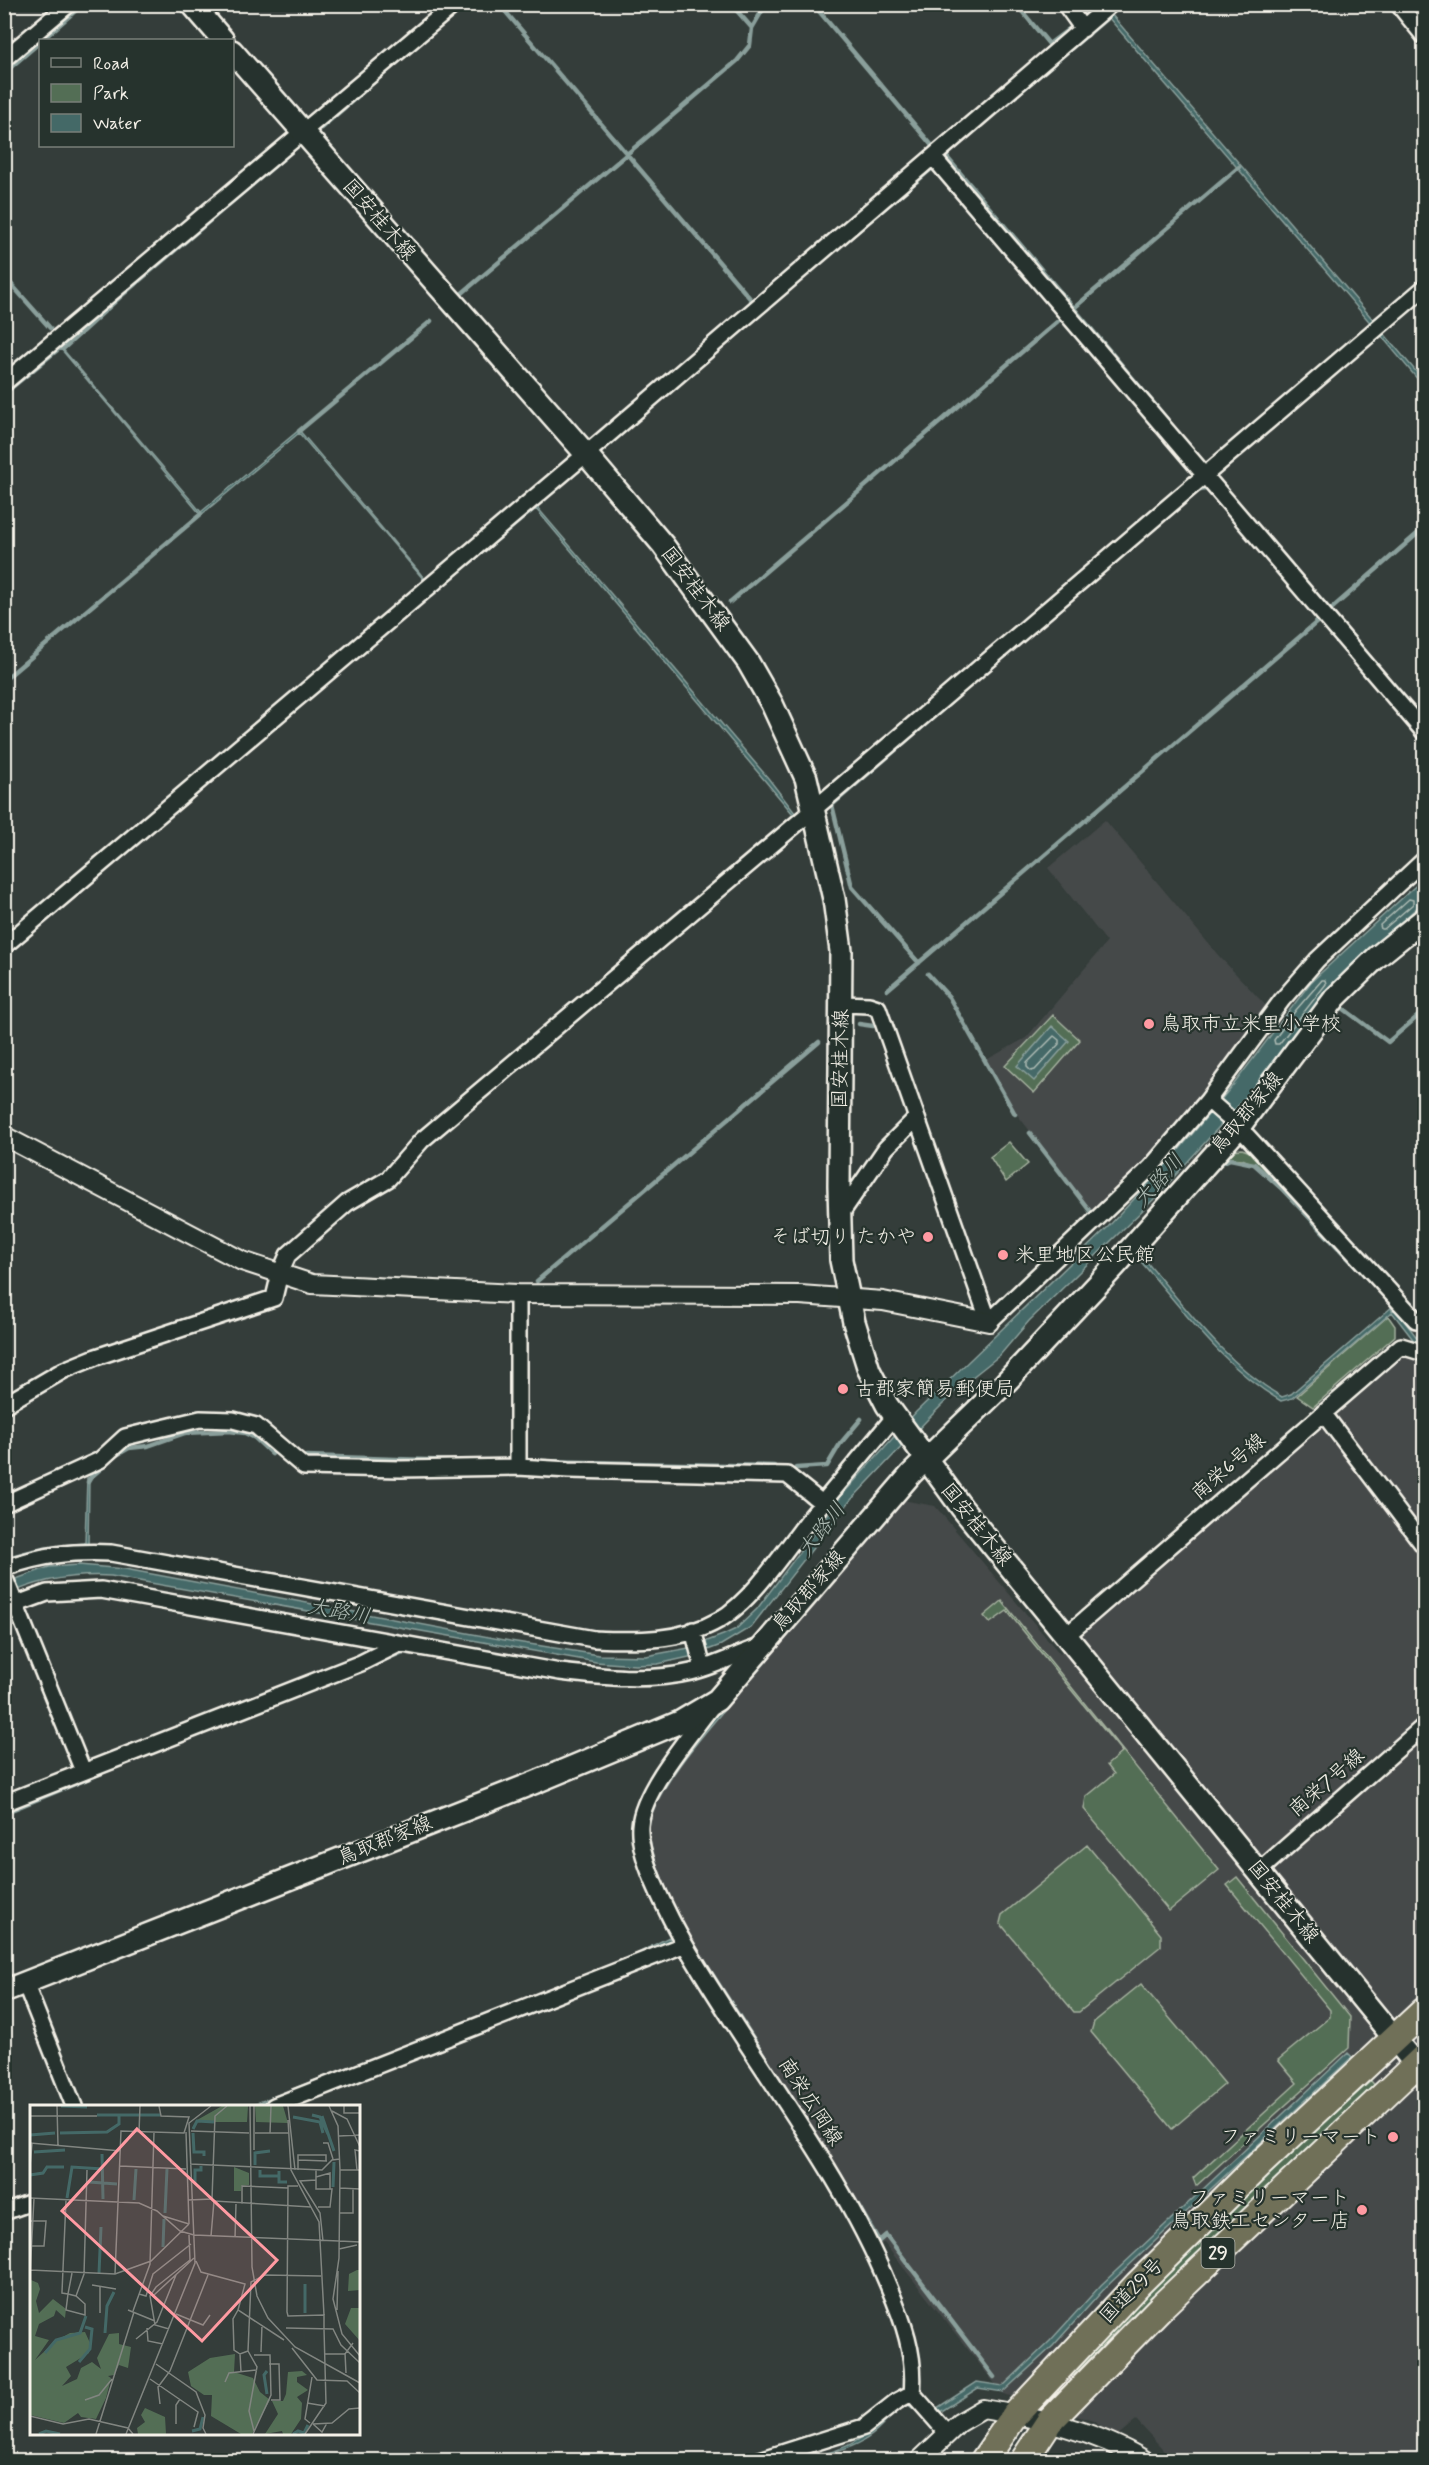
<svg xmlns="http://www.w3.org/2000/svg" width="1429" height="2465" font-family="Mynerve,'Klee One',sans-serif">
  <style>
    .built { fill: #454949 }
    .green { fill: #536e55; stroke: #a4b09e; stroke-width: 1.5 }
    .water { fill: #446967; stroke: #8a9f9b; stroke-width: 1.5 }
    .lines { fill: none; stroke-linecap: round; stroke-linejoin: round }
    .shore { stroke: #aebbb4; stroke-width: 1.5 }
    .stream { stroke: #8a9f9b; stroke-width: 4.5 }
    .minor-casing { stroke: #f4f1e8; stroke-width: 20 }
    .tertiary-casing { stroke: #f4f1e8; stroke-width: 22 }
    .secondary-casing { stroke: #f4f1e8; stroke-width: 26 }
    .trunk-casing { stroke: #f4f1e8; stroke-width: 30 }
    .minor { stroke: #26332d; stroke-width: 15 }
    .tertiary { stroke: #26332d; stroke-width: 18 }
    .secondary { stroke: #26332d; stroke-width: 21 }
    .trunk { stroke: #706f59; stroke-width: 26 }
    .poi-dot { fill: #ff9aa2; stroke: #26332d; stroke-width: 2 }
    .labels { text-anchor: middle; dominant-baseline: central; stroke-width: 4.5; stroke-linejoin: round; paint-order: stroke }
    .shield { fill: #26332d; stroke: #b6b8b0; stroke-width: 1.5 }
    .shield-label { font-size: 18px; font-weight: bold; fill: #f4f1e8 }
    .street-label { font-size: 20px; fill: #f4f1e8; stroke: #26332d }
    .poi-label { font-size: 20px; fill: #f4f1e8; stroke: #26332d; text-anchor: start }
    .water-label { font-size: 21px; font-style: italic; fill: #aebbb4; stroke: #26332d }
    .inset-river { fill: none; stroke: #446967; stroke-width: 3 }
    .inset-road { fill: none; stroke: #818580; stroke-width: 1.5 }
    .view { fill: #ff9aa2; fill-opacity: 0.15; stroke: #ff9aa2; stroke-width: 3 }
    .inset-edge { fill: none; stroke: #f4f1e8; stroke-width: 3 }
  </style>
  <rect width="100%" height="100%" fill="#343d3a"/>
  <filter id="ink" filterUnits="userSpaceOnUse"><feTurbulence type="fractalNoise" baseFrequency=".0167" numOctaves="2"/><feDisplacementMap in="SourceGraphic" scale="12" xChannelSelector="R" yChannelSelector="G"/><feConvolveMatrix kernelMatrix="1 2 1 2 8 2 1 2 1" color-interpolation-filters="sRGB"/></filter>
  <g filter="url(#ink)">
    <path class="built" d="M1105 820 1218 955 1270 1010 1228 1067 1145 1167 1093 1212 1016 1113 986 1060 1026 1038 1107 942 1048 868Z
      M1424 1346V2460H1173L1136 2420 1116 2437 1093 2421 1003 2394 884 2243 875 2246 716 1990 657 1884 643 1816 681 1752 902 1500 935 1506 1060 1654 1402 1355Z"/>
    <path class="green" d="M1053 1015 1080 1040 1034 1093 1005 1066Z
      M1009 1142 1028 1164 1006 1182 990 1157Z
      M1242 1149 1253 1153 1395 1307 1282 1188 1254 1164 1242 1159 1230 1158 1217 1164 1231 1150Z
      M1388 1316 1395 1326V1336L1313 1407 1297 1396Z
      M1002 1601 1219 1870 1169 1911 1084 1809 1086 1797 1114 1774 1107 1765 1122 1752 1007 1611 990 1623 984 1616Z
      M1087 1845 1161 1935V1946L1079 2012H1074L1000 1923 1002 1915Z
      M1237 1877 1350 2017 1349 2048 1196 2186 1193 2178 1297 2083 1278 2060 1330 2017V2010L1227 1885Z
      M1141 1984 1225 2084 1172 2129 1091 2032 1094 2022Z
      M1371 2081 1378 2089 1164 2288 1129 2318 1073 2376 1069 2372 1126 2309 1277 2164Z"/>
    <path class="water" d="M1111 14 1376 323 1373 326 1108 17Z
      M1381 330 1424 381V387L1379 333Z
      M60 346 201 512 299 430 425 579 424 580 299 433 201 515 61 349 5 395V393Z
      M536 506 768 778 795 813 793 814 536 509 434 594 433 592Z
      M1424 878V901L1333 984 1246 1097 1154 1199 1029 1321 1000 1355 961 1386 928 1419 850 1501 751 1627 721 1645 689 1657 658 1664 635 1665 596 1662 111 1576C73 1574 39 1579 5 1596V1583L49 1567 79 1565 125 1569 510 1641 599 1655 646 1656 689 1648 723 1635 736 1629 757 1609 843 1494 916 1412 1108 1227 1173 1157 1234 1084 1311 982Z
      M1052 1026 1069 1041 1034 1081 1017 1066Z
      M1139 1253C1183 1304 1224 1363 1282 1397L1291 1394 1393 1306 1418 1339 1424 1341V1344L1415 1342 1392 1312 1292 1398 1281 1401C1222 1367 1181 1307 1136 1256Z
      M87 1478H89L88 1546 48 1547 5 1560 4 1558C32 1548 57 1545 85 1543Z
      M771 1650 773 1652 766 1662C738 1695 649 1788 649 1829 650 1859 674 1906 687 1932L685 1933C672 1904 649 1867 647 1835 644 1788 740 1689 771 1650Z
      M669 1937 670 1940 628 1961 255 2106H249L627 1959Z
      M1348 2053 1352 2057 1106 2287 1053 2346 1003 2392 978 2388 937 2414 934 2410 977 2382 1003 2386 1050 2341 1101 2285Z
      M906 2402 911 2403 925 2418 907 2404C893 2411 884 2426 872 2435 849 2453 805 2460 777 2460 792 2456 808 2457 823 2454 856 2447 878 2427 901 2404Z"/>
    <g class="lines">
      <path class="shore" d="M1409 899 1413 900V904L1384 929H1381L1380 925Z
        M1322 980H1325L1326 984 1279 1044H1275L1274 1040 1296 1010Z
        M1054 1036 1059 1040V1044L1035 1070 1031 1071 1027 1067V1063Z"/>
      <path class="stream" d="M499 4 754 303
        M731 4 752 28
        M813 4 934 148
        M1016 4 1049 44 1069 29
        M1113 12 1122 4
        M1085 13 1096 4
        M42 40 83 4
        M4 73 40 42
        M1007 103 1106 19
        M321 128 396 63
        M948 153 945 155 1167 419
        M4 276 50 328
        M796 283 930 170
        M460 295 737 61 750 45 752 28 766 4
        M1074 308 1239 167
        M64 348 120 297 292 151
        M299 431 431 321
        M1196 491 1205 489
        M1316 594 1330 610 1424 528
        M730 602 1058 321
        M4 680 201 514
        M919 963 852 887 832 805 980 677
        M928 974 949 997 1015 1114
        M887 990 1317 622
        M1344 1009 1388 1042 1424 1011
        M859 1024 873 1026
        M1030 1133 1093 1215
        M1217 1165 1230 1159 1254 1164 1281 1188 1392 1304 1393 1309
        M537 1281 819 1042
        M115 1456 129 1448 148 1446 185 1433 229 1431 245 1433 255 1438 272 1454
        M306 1456 456 1461
        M539 1461 774 1466
        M796 1468 827 1466 840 1444 861 1419
        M88 1482 91 1477 105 1465
        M4 1622 17 1615
        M379 1662 408 1650
        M4 1813 102 1773
        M689 1938 799 2110
        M839 2173 879 2241 886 2235 994 2377"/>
      <defs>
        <path id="minor" d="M1065 4 1083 29
          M1398 4 1424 36
          M4 59 69 4
          M933 157 1424 732
          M4 383 455 4
          M4 946 586 454 1111 4
          M842 1004 869 1005 878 1008 989 1322 1150 1168 1208 1100 1282 1000 1317 960 1424 860
          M1208 1100 1239 1127 1416 1320H1424
          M840 1215 886 1148 916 1118
          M4 1405 64 1370 96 1357 274 1298 280 1273 288 1255 347 1203 388 1179 422 1140 813 810 1424 288
          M1323 1413 1424 1546
          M518 1467V1294
          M4 1504 100 1460 125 1437 200 1419 233 1420 256 1426 304 1467 401 1469 518 1467 569 1470 787 1475 822 1503
          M4 1568C42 1555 71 1551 111 1553L594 1639C635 1641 681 1642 719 1620 753 1600 785 1550 810 1518 838 1484 867 1450 895 1416
          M4 1576 83 1771
          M17 1604 47 1593 101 1590 560 1672C603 1677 649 1682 691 1672 715 1666 738 1654 762 1646
          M693 1630 703 1668
          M1066 1636 1401 1346 1424 1353
          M711 1707C690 1735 642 1791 640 1826 638 1853 659 1895 671 1919 688 1953 709 1984 729 2016 785 2104 848 2188 888 2285 903 2320 916 2355 912 2393L897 2401 864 2427 760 2460
          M4 1803 361 1663 399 1644
          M1258 1872 1424 1726
          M25 1983 74 2106
          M274 2106 683 1945
          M4 2212 32 2202
          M912 2393 948 2434"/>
        <path id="tertiary" d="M4 1136 242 1261 312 1284 518 1294 800 1295 883 1301 989 1322
          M920 2460 959 2423 983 2409C1038 2418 1096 2431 1144 2460"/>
        <path id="secondary" d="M192 4 223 40
          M232 51 586 454 663 545 748 662 772 704 806 778 834 899 841 951 839 1186 841 1260 854 1322 869 1370 887 1405 962 1508 1424 2075
          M4 1991 536 1782 680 1722 717 1700 911 1474 1005 1383 1115 1266 1239 1127 1335 998 1377 957 1424 919"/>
        <path id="trunk" d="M984 2460 1015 2415 1138 2284 1261 2163 1424 2011
          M1024 2460 1049 2422 1163 2305 1424 2057"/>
      </defs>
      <use href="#minor" class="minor-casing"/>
      <use href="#tertiary" class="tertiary-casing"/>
      <use href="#secondary" class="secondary-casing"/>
      <use href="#trunk" class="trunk-casing"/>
      <use href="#minor" class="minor"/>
      <use href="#tertiary" class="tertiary"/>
      <use href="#secondary" class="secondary"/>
      <use href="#trunk" class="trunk"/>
    </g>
  </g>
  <g class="poi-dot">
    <circle cx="1149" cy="1024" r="6"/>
    <circle cx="928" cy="1237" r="6"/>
    <circle cx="1003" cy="1255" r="6"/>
    <circle cx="843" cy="1389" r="6"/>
    <circle cx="1393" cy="2137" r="6"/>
    <circle cx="1362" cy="2210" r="6"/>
  </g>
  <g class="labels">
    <rect class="shield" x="1201.5" y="2238" width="33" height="30" rx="4.5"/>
    <g class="shield-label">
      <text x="1218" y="2253">29</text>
    </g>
    <g class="street-label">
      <text transform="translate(379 220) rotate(49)">国安桂木線</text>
      <text transform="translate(695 589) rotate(53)">国安桂木線</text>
      <text transform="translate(841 1059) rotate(-89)">国安桂木線</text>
      <text transform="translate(1247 1113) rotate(-50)">鳥取郡家線</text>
      <text transform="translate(1229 1467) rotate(-41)">南栄6号線</text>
      <text transform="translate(976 1525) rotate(51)">国安桂木線</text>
      <text transform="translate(809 1591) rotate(-49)">鳥取郡家線</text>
      <text transform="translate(1327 1783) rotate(-41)">南栄7号線</text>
      <text transform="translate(385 1841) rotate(-22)">鳥取郡家線</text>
      <text transform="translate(1283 1902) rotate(51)">国安桂木線</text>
      <text transform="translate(810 2102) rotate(57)">南栄広岡線</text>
      <text transform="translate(1132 2291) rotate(-46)">国道29号</text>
    </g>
    <g class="poi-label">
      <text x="1161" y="1024">鳥取市立米里小学校</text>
      <text x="916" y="1237" text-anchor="end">そば切り たかや</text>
      <text x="1015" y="1255">米里地区公民館</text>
      <text x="855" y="1389">古郡家簡易郵便局</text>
      <text x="1381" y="2137" text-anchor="end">ファミリーマート</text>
      <text x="1350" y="2198" text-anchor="end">ファミリーマート<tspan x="1350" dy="23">鳥取鉄工センター店</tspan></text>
    </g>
    <g class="water-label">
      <text transform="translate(1159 1181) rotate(-48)">大路川</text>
      <text transform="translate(822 1530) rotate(-52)">大路川</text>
      <text transform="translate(339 1612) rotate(10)">大路川</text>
    </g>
  </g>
  <g transform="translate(30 2105)">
    <rect width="330" height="330" fill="#343d3a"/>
    <path d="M192 1H218L217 17H167L162 25 167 15ZM225 1H253L258 18 226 17ZM204 62 219 68V80L211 81V86H204ZM327 165H330V185L318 186 319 169ZM1 175 8 178 10 184 6 196 9 208 23 194 36 204 35 213 26 205 24 211 9 219 5 231 19 235 5 255 27 235 40 228 55 227 60 238 59 248 36 262 41 271 32 281 47 274 51 263 62 257 71 264 67 253 79 229 89 228V239L101 242 98 263 89 260 84 270 78 271 81 273 76 293 66 314 51 312 48 308 34 318 0 310ZM321 203H330V236L315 219ZM205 249 204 267 223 273 230 287 240 295 222 329H211L181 311 182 290H174L161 281 158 267 180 253ZM272 266 277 270 267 272V277L278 285 267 292 272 298 271 314 261 329H253L252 326 235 329 248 309 242 296H253L256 289 258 267ZM115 303 135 312 136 329H108L107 323 115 317 111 310Z" fill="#536e55"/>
    <path class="inset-river" d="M31 1 57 2M67 10H130M282 10 290 12 298 29M292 11 304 46M263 12 290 17 293 28M163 24 167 16 184 17M30 28 77 27 89 19V11M163 28 164 47H174V51M0 30 25 28M4 47 35 45M72 49 73 94M225 60V48L240 46M230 65V71H249M249 66V77H257M0 70 13 68 17 62H34M59 77 87 79M165 78V65H171V61M303 82 304 57M37 93 42 62 73 64M104 95 106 64M135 108 137 64M133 142 134 114M69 168 71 122M275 179V208M75 228 77 201 84 187M15 248 26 235 50 228 56 211M49 257 60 244 62 224 55 222M237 289 234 270 237 266M162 326 170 324 173 312M9 329 16 326 30 329M263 329 268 326 274 328 278 320"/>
    <path class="inset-road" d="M27 1 28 41M220 1 222 162 227 191 238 213 265 242 330 278M258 1 265 65M299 1 308 21 310 65 309 153 303 194 312 229 330 251M314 1V8H330M302 6 317 14 330 42M0 11H67M258 15 261 65 289 117 294 210M161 26 219 28M109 27 110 1M156 27 159 119M225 28H259M240 28 241 1M309 31 330 30M0 38 91 46M293 38H298L303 54M224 45V1M268 55 297 56M160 59 292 65 302 55 310 54M0 61 2 39M90 61 156 64M268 65V50H296V56M286 65V84H302L300 102H288M310 65H330M327 65 325 45 330 46M286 72 300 68V84M286 75 270 76 290 108 293 136M268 81H258L257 207 258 211 294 210V224L296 298 275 329M310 83 330 84M0 93 109 98 127 106 150 126 164 130 309 136M36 95 32 187V188L38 189 46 191 55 199V210L36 205 38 189M158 95 182 94 185 11 197 1M212 99V81L258 83M310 108H323V84M133 111 159 119M0 116H16L14 141H2M181 131 184 96 281 102M205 133 206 99M309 136 330 137M309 144 327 140M166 156 171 167 215 179 208 205 254 235M0 165 85 169 121 156 159 119M85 169 91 26 154 28 159 12 131 11 129 1M0 171 4 93M62 180 86 184M70 181V208M38 189 42 168M109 189 116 191 123 169 161 139M124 190 164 153M46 191 54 169 57 65M98 205 125 216M208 205 203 214 204 245 210 249 218 246M307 205 308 166M103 206 120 159 124 27M146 209 173 220 180 210M117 223 118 236 133 239M256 223 303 224 311 240 330 258M139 224 125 220 120 191 126 182 160 155 159 130M106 234 127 217 146 170M262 243 287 275 317 276 330 288M218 246 221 177 235 170 291 171M218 246 227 262 219 306 224 326M231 247 232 220M315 248 316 268M210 249 211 267M295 249H315L323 238M126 259 166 287 175 310 173 323 176 329M239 259H249L250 295H241M120 274 168 307 164 322M195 277 199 268 227 265M55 295 69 290 82 274M277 298 295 301M130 299 128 282 140 266 178 170M0 311 33 319 59 314 98 323 103 329M280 318 275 314 282 272M146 319V300L150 294M283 319 302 318 319 304 330 303M283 319 292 327 297 318M66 329 104 207M96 329 165 158 159 18 181 1M223 329 241 290 240 250H224"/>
    <path class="view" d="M107 24 247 155 172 236 32 106Z"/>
    <rect width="330" height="330" class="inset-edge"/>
  </g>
  <rect width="1429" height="2465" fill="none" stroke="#26332d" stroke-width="24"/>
  <rect x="12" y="12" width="1405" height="2441" fill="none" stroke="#f4f1e8" stroke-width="2" filter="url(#ink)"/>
  <rect x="39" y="39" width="195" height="108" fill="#26332d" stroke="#787f78" stroke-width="1.5"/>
  <rect x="51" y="58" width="30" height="9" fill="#26332d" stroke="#787f78" stroke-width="1.5"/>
  <text x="93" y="69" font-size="18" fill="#f4f1e8">Road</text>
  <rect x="51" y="84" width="30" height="18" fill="#536e55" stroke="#787f78" stroke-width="1.5"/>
  <text x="93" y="99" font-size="18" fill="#f4f1e8">Park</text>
  <rect x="51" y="114" width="30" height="18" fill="#446967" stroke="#787f78" stroke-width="1.5"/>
  <text x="93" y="129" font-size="18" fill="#f4f1e8">Water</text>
</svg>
